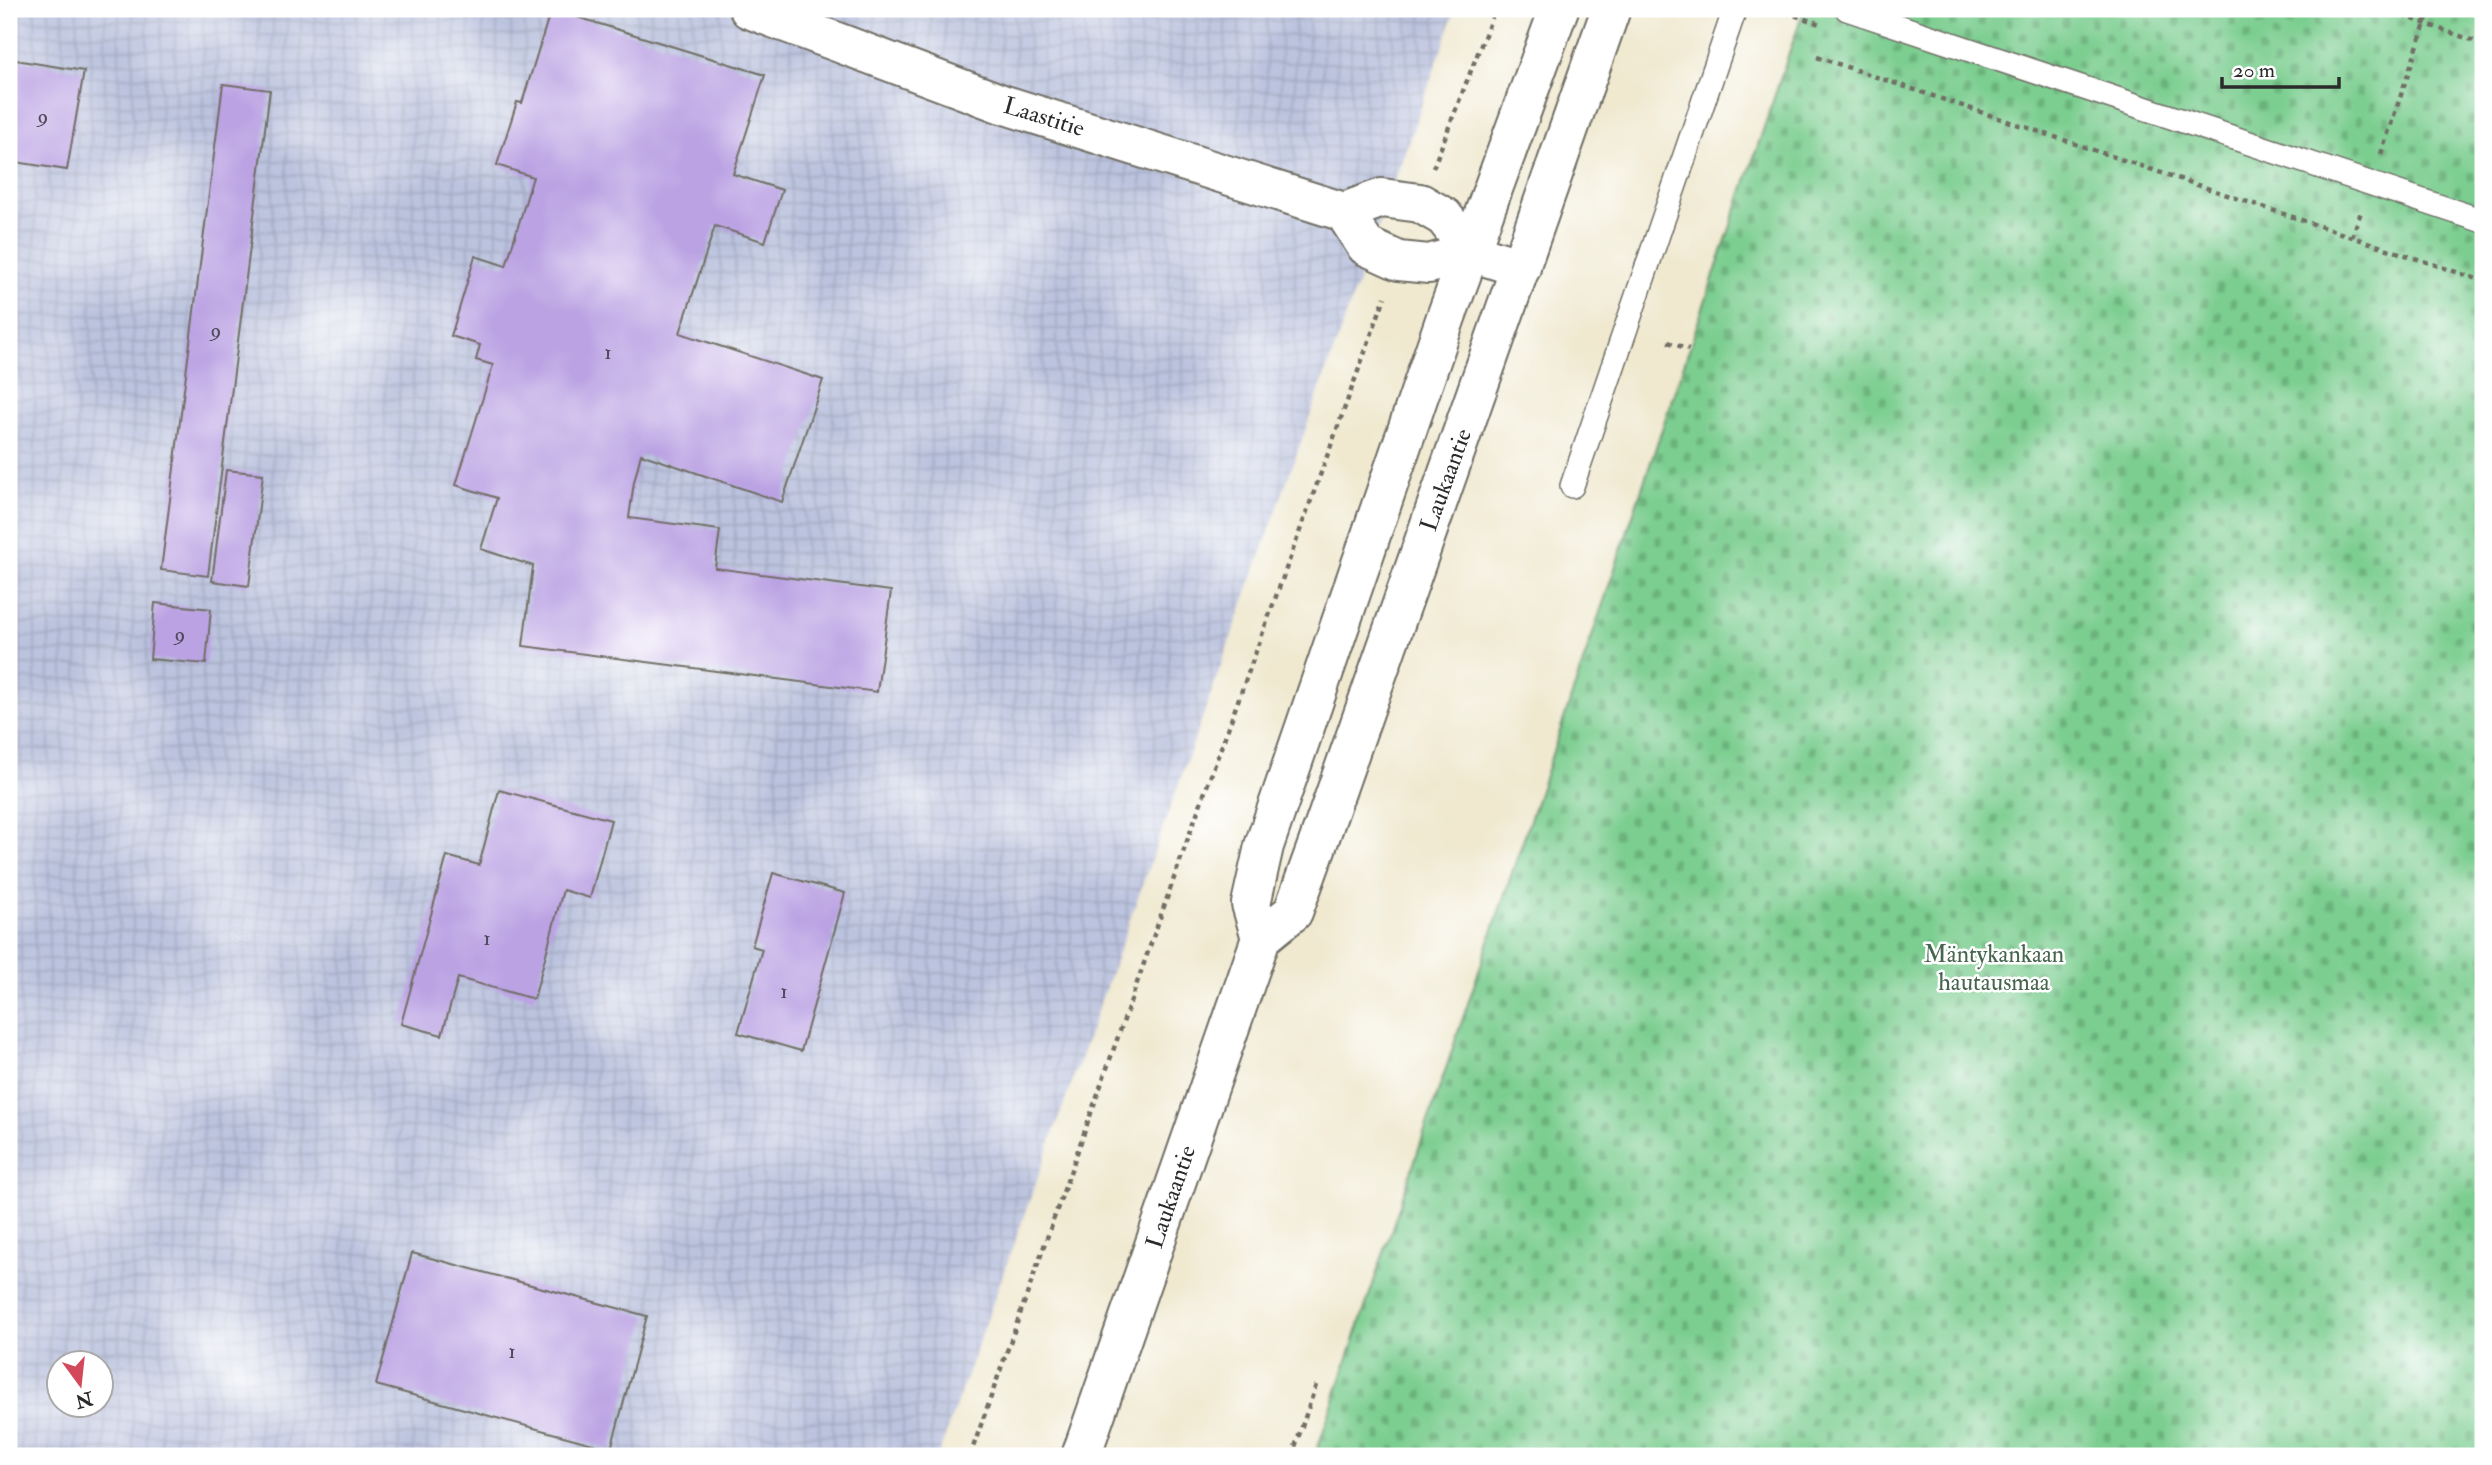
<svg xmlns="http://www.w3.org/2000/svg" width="2492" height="1465" font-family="'IM FELL Double Pica',serif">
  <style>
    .industrial { fill: url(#industrial-grid); fill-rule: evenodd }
    .cemetery { fill: url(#cemetery-stones); stroke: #547c5e; stroke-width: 2 }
    .building { fill: #bba3e3 }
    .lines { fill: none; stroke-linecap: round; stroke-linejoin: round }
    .lane-casing { stroke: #706e65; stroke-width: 26 }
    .street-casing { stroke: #706e65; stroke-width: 42 }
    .secondary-casing { stroke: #706e65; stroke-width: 42 }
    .path { stroke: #706e65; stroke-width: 4.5; stroke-dasharray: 5 5; stroke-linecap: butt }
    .lane { stroke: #fff; stroke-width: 23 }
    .street { stroke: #fff; stroke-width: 38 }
    .secondary { stroke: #fff; stroke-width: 38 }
    .labels { text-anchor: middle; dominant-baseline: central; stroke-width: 5; stroke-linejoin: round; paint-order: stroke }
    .number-label { font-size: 21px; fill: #4f4959 }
    .street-label { font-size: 24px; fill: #2b2b2b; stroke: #fff }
    .park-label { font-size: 24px; fill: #47644e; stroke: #fff }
  </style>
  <defs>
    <pattern id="industrial-grid" width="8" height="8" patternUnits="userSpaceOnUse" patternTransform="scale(1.75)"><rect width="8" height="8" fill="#bbc3de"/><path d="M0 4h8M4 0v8" fill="none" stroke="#a1a8bf"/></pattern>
    <pattern id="cemetery-stones" width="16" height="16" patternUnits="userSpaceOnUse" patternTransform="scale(1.75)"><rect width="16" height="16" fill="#7cce90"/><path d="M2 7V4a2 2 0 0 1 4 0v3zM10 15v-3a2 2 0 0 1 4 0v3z" fill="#6bb17c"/></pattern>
  </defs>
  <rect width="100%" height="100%" fill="#fff"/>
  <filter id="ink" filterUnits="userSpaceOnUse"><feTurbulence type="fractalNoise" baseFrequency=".0143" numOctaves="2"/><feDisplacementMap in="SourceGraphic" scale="14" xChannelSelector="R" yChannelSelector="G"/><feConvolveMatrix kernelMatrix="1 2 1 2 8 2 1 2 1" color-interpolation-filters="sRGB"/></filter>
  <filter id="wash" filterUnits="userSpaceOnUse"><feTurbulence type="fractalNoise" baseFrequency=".00686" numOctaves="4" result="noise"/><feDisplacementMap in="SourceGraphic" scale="28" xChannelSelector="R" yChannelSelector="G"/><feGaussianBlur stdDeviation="1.57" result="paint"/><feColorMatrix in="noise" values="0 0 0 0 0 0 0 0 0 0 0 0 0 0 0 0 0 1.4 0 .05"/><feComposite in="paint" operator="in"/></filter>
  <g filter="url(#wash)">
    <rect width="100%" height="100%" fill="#f0e9d0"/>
    <path class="industrial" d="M9 9H1456L938 1456H9ZM60 1364H102V1406H60Z"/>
    <path class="cemetery" d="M1804 9H2483V1456H1315Z"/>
    <g id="blocks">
      <path class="building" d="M551 9 765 75 733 174 782 190 765 242 715 226 680 333 823 380 782 502 641 454 634 482 629 518 720 530 715 568 891 591 877 692 523 646 533 566 481 549 497 498 456 485 493 365 476 360 480 345 451 336 475 256 506 266 533 177 497 165 517 102 522 103Z
        M9 59 84 71 67 170 9 161Z
        M223 84 270 90 208 576 161 570Z
        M226 470 263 474 249 586 212 581Z
        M155 603 211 609 206 664 150 659Z
        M499 790 611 820 590 898 563 890 534 999 458 978 442 1035 401 1024 447 856 479 865Z
        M773 873 845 893 801 1051 738 1033 762 949 752 946Z
        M412 1253 647 1316 611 1449 376 1385Z"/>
    </g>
  </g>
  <g filter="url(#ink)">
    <use href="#blocks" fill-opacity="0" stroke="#706e65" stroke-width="2"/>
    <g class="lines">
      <defs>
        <path id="lane" d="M1847 9 2483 221
          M1572 486 1735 9"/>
        <path id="street" d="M749 9 1002 104 1344 212 1382 198 1420 203 1444 217 1471 252
          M1344 212 1366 246 1399 261 1429 264 1471 252 1521 268"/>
        <path id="secondary" d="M1261 938 1251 904 1264 846 1446 317 1559 9
          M1081 1456 1261 938 1293 912 1318 843 1611 9"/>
      </defs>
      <use href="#lane" class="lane-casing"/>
      <use href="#street" class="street-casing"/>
      <use href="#secondary" class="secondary-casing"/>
      <path class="path" d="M1776 9 1820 24
        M2384 9 2483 44
        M1817 57 2483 281
        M2381 154 2430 9
        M1433 168 1495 9
        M2352 237 2361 212
        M1668 342 1689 349
        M970 1456 1191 830 1385 297
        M1292 1456 1317 1382"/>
      <use href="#lane" class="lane"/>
      <use href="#street" class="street"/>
      <use href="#secondary" class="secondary"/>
    </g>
  </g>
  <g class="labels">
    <g class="number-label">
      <text x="43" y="116">9</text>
      <text x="216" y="330">9</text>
      <text x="608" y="352">1</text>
      <text x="180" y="634">9</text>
      <text x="487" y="938">1</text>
      <text x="784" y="991">1</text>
      <text x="512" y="1351">1</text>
    </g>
    <g class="street-label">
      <text transform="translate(1044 117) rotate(17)">Laastitie</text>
      <text transform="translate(1446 480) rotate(-70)">Laukaantie</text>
      <text transform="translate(1171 1197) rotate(-71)">Laukaantie</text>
    </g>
    <g class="park-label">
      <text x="1994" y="954">Mäntykankaan<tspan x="1994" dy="28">hautausmaa</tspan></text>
    </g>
  </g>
  <rect width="2492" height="1465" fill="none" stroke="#fff" stroke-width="35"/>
  <g transform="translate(80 1384) rotate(165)"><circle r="33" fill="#ffffff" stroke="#aaaaaa" stroke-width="2"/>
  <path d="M0-5L12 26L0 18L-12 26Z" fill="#d1495b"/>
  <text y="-10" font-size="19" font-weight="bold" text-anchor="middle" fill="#2b2b2b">N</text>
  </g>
  <path d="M2222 77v10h117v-10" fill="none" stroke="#2b2b2b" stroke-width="3.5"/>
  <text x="2233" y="77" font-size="21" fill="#2b2b2b" stroke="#ffffff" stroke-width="5" paint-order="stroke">20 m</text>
</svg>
